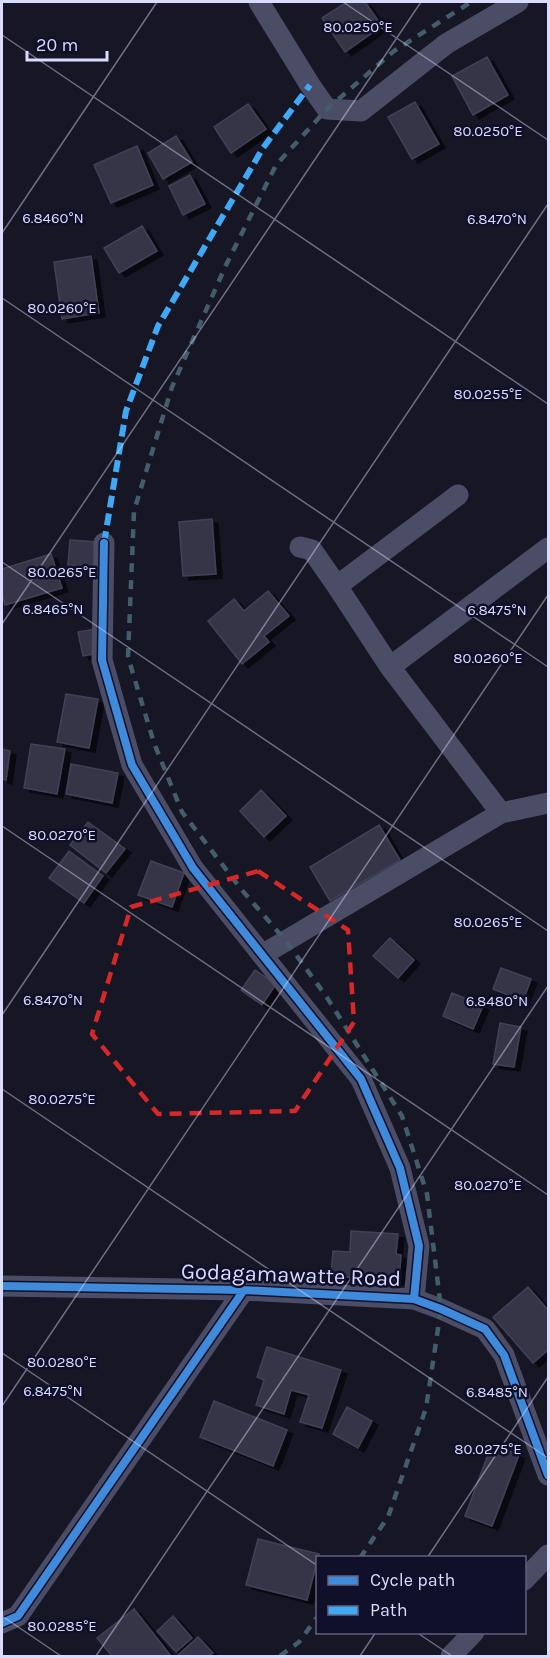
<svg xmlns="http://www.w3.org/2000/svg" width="550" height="1658" font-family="Karla,sans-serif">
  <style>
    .building { fill: #343546; stroke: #424158; stroke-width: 1.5; filter: url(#shadow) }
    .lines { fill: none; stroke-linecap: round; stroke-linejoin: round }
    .minor { stroke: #4b4d66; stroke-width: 21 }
    .rail { stroke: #425d6b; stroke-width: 4.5; stroke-dasharray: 9 8; stroke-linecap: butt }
    .quiet { stroke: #3fa9f5; stroke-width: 6; stroke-dasharray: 12 6; stroke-linecap: butt }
    .cycleway-casing { stroke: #10102b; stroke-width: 11 }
    .cycleway { stroke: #408adc; stroke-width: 8 }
    .marked { fill: none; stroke: #d62828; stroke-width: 4.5; stroke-dasharray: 12 8; stroke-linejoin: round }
    .ticks { fill: none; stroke: #dadcff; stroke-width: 1.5; stroke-opacity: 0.45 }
    .labels { text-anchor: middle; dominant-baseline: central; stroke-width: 5; stroke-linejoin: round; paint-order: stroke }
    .street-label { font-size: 22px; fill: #dadcff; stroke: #10102b }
    .ticks-label { font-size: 15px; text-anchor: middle; fill: #dadcff; stroke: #10102b; stroke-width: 5; stroke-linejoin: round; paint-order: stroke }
  </style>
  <defs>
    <filter id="shadow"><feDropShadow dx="6" dy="4" stdDeviation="0" flood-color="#0009"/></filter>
  </defs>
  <rect width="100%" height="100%" fill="#161625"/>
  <path class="building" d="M347 2H365L382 26 345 52 322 18Z
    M487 57 508 95 473 115 452 76Z
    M415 102 439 144 412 159 388 117Z
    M248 104 266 129 231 153 214 127Z
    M176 136 192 162 163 179 148 153Z
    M137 146 153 185 111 203 94 165Z
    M190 175 205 204 183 215 169 186Z
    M142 226 157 251 119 273 104 248Z
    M91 256 99 313 62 319 54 262Z
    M212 519 216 574 183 576 179 522Z
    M70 540 98 542 96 567 68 565Z
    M51 554 62 588 5 605 2 592V569Z
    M268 591 289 616 264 636 269 642 242 664 208 621 234 599 244 611Z
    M95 629 100 653 83 656 78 632Z
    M66 694 98 699 89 748 57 742Z
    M31 744 65 749 57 794 24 788Z
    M2 749 10 751 6 780 2 779Z
    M71 764 118 773 112 803 66 794Z
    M261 790 286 816 264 837 240 811Z
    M88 822 125 849 106 873 70 845Z
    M379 825 400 860 330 901 310 867Z
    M69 851 103 876 84 903 49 878Z
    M151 861 184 873 172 907 138 895Z
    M390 938 414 960 398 978 373 956Z
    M501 968 531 979 523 1001 493 989Z
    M255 970 276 984 262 1005 241 990Z
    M452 993 483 1006 473 1029 443 1016Z
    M500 1023 521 1027 514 1067 493 1064Z
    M351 1231 398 1234 396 1254 401 1255 399 1281 331 1276 333 1251 350 1252Z
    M528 1287 548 1310V1350L533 1363 493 1317Z
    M267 1347 341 1370 322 1428 300 1422 309 1395 291 1390 284 1414 256 1405 264 1380 257 1377Z
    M214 1401 287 1430 273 1466 200 1437Z
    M347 1407 372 1421 358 1448 333 1434Z
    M492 1444 519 1455 492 1526 465 1516Z
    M258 1539 319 1554 307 1600 246 1585Z
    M134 1609 171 1656H112L97 1638Z
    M173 1616 192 1638 176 1652 157 1631Z
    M198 1637 213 1653 208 1656H177Z"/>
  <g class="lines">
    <path class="minor" d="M259 2 310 85 327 109 361 111 446 44 518 2
      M104 543 102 660 132 765 193 868 361 1079 400 1168 419 1246 414 1299
      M300 547 312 550 337 586
      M390 667 337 586 458 495
      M501 813 390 667 548 548
      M262 955 501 813 548 803
      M2 1286 244 1290 414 1299 441 1309 485 1329 504 1355 548 1475
      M524 1580 548 1555
      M2 1623 18 1616 244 1290
      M451 1656 474 1632"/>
    <path class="rail" d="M360 1558 388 1517 426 1408 441 1309 427 1194 402 1116 326 996 286 941 241 889 182 812 154 743 128 657 134 511 172 387 226 265 276 165 327 109 394 51 471 2
      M280 1656 299 1642 318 1616"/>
    <path class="quiet" d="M104 543 126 411 158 326 263 148 310 85"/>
    <defs>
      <path id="cycleway" d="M104 543 102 660 132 765 193 868 361 1079 400 1168 419 1246 414 1299
        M2 1286 244 1290 414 1299 441 1309 485 1329 504 1355 548 1475
        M2 1623 18 1616 244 1290"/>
    </defs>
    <use href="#cycleway" class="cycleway-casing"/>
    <use href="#cycleway" class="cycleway"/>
  </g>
  <path class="marked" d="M258 871 348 930 354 1022 295 1111 158 1114 92 1034 131 907Z"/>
  <path class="ticks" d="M343 2 548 140M2 35 548 404M2 233 157 2M2 298 548 667M2 562 548 931M2 624 421 2M2 826 548 1195M2 1015 548 204M2 1089 548 1458M2 1353 318 1566M2 1406 548 595M427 1558 548 1377M2 1616 61 1656M416 1632 452 1656M96 1656 548 986M360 1656 376 1632"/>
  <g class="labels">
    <g class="street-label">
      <text transform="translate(291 1275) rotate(2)">Godagamawatte Road</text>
    </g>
  </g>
  <g class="ticks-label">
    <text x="358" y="32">80.0250°E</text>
    <text x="488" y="136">80.0250°E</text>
    <text x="53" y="223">6.8460°N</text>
    <text x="497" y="224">6.8470°N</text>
    <text x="62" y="313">80.0260°E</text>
    <text x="488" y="399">80.0255°E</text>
    <text x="62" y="577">80.0265°E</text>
    <text x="53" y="614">6.8465°N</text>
    <text x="497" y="615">6.8475°N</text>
    <text x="488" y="663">80.0260°E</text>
    <text x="62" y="840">80.0270°E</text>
    <text x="488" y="927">80.0265°E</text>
    <text x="53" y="1005">6.8470°N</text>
    <text x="497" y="1006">6.8480°N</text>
    <text x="62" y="1104">80.0275°E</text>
    <text x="488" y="1190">80.0270°E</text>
    <text x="62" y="1367">80.0280°E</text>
    <text x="53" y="1396">6.8475°N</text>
    <text x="497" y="1397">6.8485°N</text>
    <text x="488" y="1454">80.0275°E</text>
    <text x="62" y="1631">80.0285°E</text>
  </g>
  <rect width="550" height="1658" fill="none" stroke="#dadcff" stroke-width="6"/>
  <rect x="316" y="1556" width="210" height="78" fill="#10102b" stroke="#616280" stroke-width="1.5"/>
  <rect x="328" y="1576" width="30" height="9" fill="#408adc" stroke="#616280" stroke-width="1.5"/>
  <text x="370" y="1586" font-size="18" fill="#dadcff">Cycle path</text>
  <rect x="328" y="1606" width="30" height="9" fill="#3fa9f5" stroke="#616280" stroke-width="1.5"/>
  <text x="370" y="1616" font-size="18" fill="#dadcff">Path</text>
  <path d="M27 51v9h80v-9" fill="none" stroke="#dadcff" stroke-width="3"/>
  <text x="36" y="51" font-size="18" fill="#dadcff" stroke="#10102b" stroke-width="4.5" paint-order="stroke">20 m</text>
</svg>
